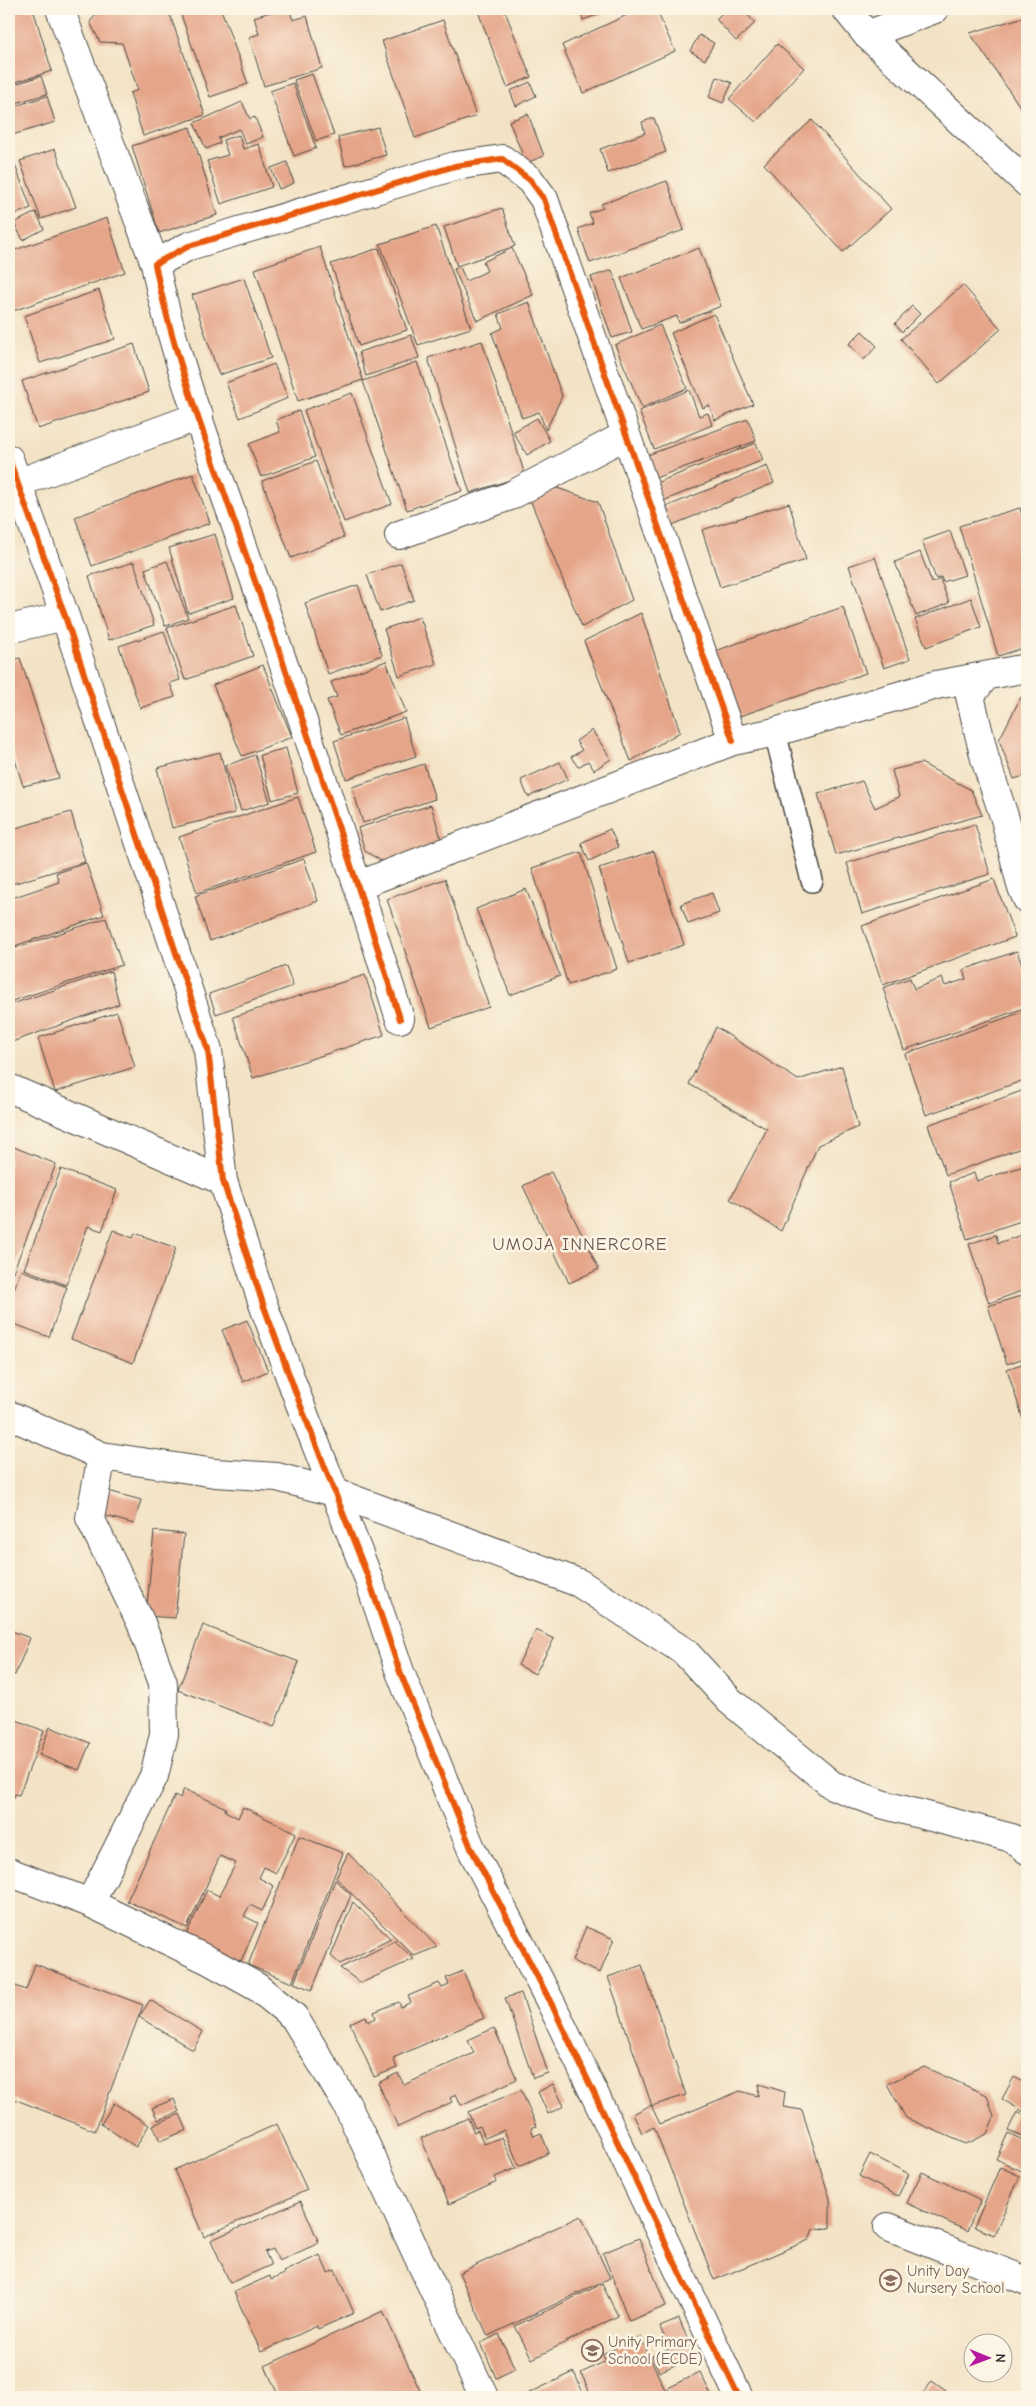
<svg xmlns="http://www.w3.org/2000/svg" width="1036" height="2406" font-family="'Comic Neue',sans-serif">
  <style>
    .building { fill: #e5a589 }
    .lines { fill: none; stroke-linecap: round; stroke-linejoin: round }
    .lane-casing { stroke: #494742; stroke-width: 24 }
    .street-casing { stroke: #494742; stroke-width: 30 }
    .lane { stroke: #fff; stroke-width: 21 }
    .street { stroke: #fff; stroke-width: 28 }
    .cycleway-casing { stroke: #fcf5e5; stroke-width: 9 }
    .cycleway { stroke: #e8590c; stroke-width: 6 }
    .labels { text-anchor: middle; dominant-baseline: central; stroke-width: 5; stroke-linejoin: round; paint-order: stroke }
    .education-label { font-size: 15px; fill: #785e54; stroke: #fcf5e5; text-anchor: start }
    .quarter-label { font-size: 18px; letter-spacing: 1px; fill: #6c564c; stroke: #fcf5e5 }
  </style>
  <rect width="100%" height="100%" fill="#fcf5e5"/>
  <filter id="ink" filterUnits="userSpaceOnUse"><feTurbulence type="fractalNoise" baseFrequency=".02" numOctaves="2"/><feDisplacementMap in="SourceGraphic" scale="10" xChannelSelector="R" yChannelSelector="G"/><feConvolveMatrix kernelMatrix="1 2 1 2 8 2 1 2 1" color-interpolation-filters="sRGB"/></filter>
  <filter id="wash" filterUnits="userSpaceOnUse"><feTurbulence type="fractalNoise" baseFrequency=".0096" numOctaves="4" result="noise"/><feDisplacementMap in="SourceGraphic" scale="20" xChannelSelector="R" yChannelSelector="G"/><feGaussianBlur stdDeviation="1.12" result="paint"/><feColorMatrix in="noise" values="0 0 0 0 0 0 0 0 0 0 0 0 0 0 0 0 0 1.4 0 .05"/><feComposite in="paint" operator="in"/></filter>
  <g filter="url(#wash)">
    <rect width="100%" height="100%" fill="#f3e3c6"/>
    <g id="blocks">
      <path class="building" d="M9 9H33L52 71 9 84Z
        M100 9H168L205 115 143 136 130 93 138 90 122 43 100 42 90 22Z
        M179 9H221L248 84 210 97Z
        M281 9H289L293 20 307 16 322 68 264 86 249 37 259 34 254 17Z
        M477 9H504L531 77 507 87Z
        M579 9H614L583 20Z
        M640 9H656L675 51 583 93 562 45Z
        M726 9H742L755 23 736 41 716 19Z
        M1027 16V117L970 33Z
        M443 20 476 116 415 138 382 41Z
        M699 35 714 43 705 60 690 51Z
        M777 44 804 68 756 122 729 99Z
        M312 74 334 135 316 141 294 80Z
        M41 76 47 94 9 105V86Z
        M717 77 732 83 723 103 709 97Z
        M530 82 536 96 516 106 510 91Z
        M293 83 316 148 294 156 270 91Z
        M47 96 55 122 9 136V108Z
        M242 102 250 119 255 117 263 137 246 144 239 129 218 138 220 143 206 149 194 123Z
        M528 114 544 156 526 163 509 121Z
        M654 118 666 152 608 173 600 149 645 133 642 122Z
        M812 120 891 209 843 252 764 164Z
        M190 127 217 215 159 233 132 146Z
        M378 127 386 155 345 166 338 137Z
        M239 135 243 149 259 144 272 187 221 204 207 161 228 155 223 140Z
        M55 149 76 207 41 219 20 161Z
        M12 157 31 208 11 216 13 223 9 225V158Z
        M287 162 294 183 279 189 271 168Z
        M667 181 684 230 590 263 578 229 593 223 589 213 603 208 601 204Z
        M502 208 515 246 457 266 444 227Z
        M36 212 44 229 23 240 14 223Z
        M107 218 125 272 10 312 9 252Z
        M436 226 471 328 418 345 380 244Z
        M320 247 363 380 298 401 255 269Z
        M379 248 407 330 359 346 331 264Z
        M512 248 533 295 477 321 454 269 460 267 466 281 487 271 483 262Z
        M699 248 721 306 679 323 677 316 641 329 621 278Z
        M612 270 632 332 612 338 591 277Z
        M244 278 271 358 219 375 192 295Z
        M963 285 1001 329 939 384 901 339Z
        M99 290 115 339 40 363 24 316Z
        M529 302 562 396 546 430 539 412 522 418 492 333 503 328 498 314Z
        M912 306 920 314 902 332 895 324Z
        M714 314 753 404 715 420 709 405 703 408 671 333Z
        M660 325 687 388 642 408 615 345Z
        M862 331 877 346 864 360 849 344Z
        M411 335 419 358 366 376 359 352Z
        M482 341 525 475 470 493 428 358Z
        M134 344 149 392 38 429 22 381Z
        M417 362 462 491 407 510 363 381Z
        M274 364 288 398 240 418 226 383Z
        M689 390 699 416 708 413 712 425 654 449 639 411Z
        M352 393 392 504 344 522 304 410Z
        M299 411 315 457 261 477 249 444 280 432 276 420Z
        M537 418 550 441 527 455 513 432Z
        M748 419 756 441 655 478 647 455Z
        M756 443 763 460 663 501 656 483Z
        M316 461 344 537 291 558 262 481Z
        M767 466 774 483 670 526 663 508Z
        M193 474 210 523 92 566 75 517Z
        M557 488 598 502 632 600 582 627 529 497Z
        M789 503 806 560 720 587 702 530Z
        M1020 508 1027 533V647L998 656 959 526Z
        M950 531 965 575 943 582 941 577 936 579 922 541Z
        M215 534 234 598 188 613 169 548Z
        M920 552 932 583 940 579 949 603 916 616 895 562Z
        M875 557 910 659 884 668 849 566Z
        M167 561 188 618 165 626 145 569Z
        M134 562 154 625 109 640 89 576Z
        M401 563 414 600 380 612 367 575Z
        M358 585 382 655 328 674 305 603Z
        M971 598 981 627 926 647 915 619Z
        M236 605 253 656 185 680 167 628Z
        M843 607 866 673 734 718 712 652Z
        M641 613 680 732 631 761 584 641Z
        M420 617 436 664 399 676 384 629Z
        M164 631 180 680 170 683 175 697 140 708 119 646Z
        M20 658 59 778 23 786 9 740V661Z
        M386 661 406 712 341 735 327 700 337 697 331 682Z
        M263 665 292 737 242 756 213 685Z
        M1027 695V775L1014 779 999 740 1021 697Z
        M404 718 416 756 346 779 334 741Z
        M592 730 611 759 594 770 588 761 578 767 571 757 582 750 576 741Z
        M286 748 298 793 272 800 260 755Z
        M220 752 235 813 172 828 157 768Z
        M255 755 270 802 241 811 225 766Z
        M560 762 568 779 528 797 521 780Z
        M921 763 971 790 982 815 836 855 818 794 862 781 875 808 899 797 892 770Z
        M424 764 435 799 363 823 352 787Z
        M298 797 316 852 197 893 179 837Z
        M431 805 445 851 393 868 365 851 358 828Z
        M71 812 85 862 9 885V842L10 841 9 830Z
        M975 824 990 874 862 914 847 863Z
        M610 829 618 847 589 861 581 843Z
        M654 851 684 945 629 963 599 868Z
        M581 852 617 969 568 985 532 868Z
        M304 859 318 901 210 941 195 896Z
        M86 863 104 915 9 948V899L59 882 56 873Z
        M445 879 489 1007 431 1027 387 899Z
        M994 879 1015 937 883 985 862 926Z
        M526 889 560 976 510 995 476 909Z
        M712 893 719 913 688 924 681 904Z
        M106 918 122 965 9 1002V950Z
        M1017 951 1027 980V1007L904 1050 883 988 910 978 914 989 942 978 945 986 966 979 963 970Z
        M286 966 293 986 216 1014 209 994Z
        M111 971 119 1004 9 1043V1005Z
        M365 975 384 1035 253 1078 233 1017Z
        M1027 1010V1079L926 1115 905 1054Z
        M117 1012 135 1067 55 1092 38 1038Z
        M716 1027 798 1080 842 1066 858 1127 818 1145 781 1231 730 1199 767 1129 689 1084Z
        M1027 1089V1146L946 1175 928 1125Z
        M9 1145 56 1164 9 1282Z
        M1027 1165V1219L967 1239 949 1182 974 1173 977 1181Z
        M61 1169 117 1190 102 1231 88 1226 66 1285 24 1269Z
        M551 1172 599 1269 569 1283 523 1186Z
        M113 1230 133 1238 135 1233 176 1248 133 1363 71 1339Z
        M1027 1233V1289L989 1303 969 1244 996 1235 998 1243Z
        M21 1270 67 1287 49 1337 9 1322V1303Z
        M1027 1294V1357L1007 1364 988 1306Z
        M247 1320 268 1371 243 1382 222 1330Z
        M1027 1362V1432L1007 1369Z
        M101 1489 141 1500 134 1524 95 1513Z
        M154 1531 184 1534 175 1618 146 1616Z
        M203 1625 299 1662 274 1727 178 1690Z
        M9 1630 30 1638 15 1675 9 1673Z
        M536 1630 554 1639 535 1674 518 1665Z
        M9 1717 44 1731 19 1795 15 1794 9 1810Z
        M50 1727 90 1743 79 1770 39 1755Z
        M184 1789 226 1808 225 1811 238 1818 243 1807 296 1833 276 1873 264 1867 259 1878 274 1886 262 1911 250 1905 244 1916 258 1923 241 1961 186 1935 207 1890 219 1896 236 1863 220 1856 187 1928 127 1901 175 1795 180 1798Z
        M299 1836 343 1853 292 1983 248 1965Z
        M348 1853 437 1947 414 1956 336 1878Z
        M335 1880 351 1895 312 1990 294 1983Z
        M353 1902 391 1939 340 1964 331 1956Z
        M586 1927 614 1939 600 1973 572 1961Z
        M395 1941 414 1959 361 1983 340 1968Z
        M35 1964 143 2005 95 2131 9 2097V1997L13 1985 26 1990Z
        M642 1965 686 2095 652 2106 608 1977Z
        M463 1971 484 2018 393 2058 397 2068 374 2077 350 2023 366 2016 368 2022 376 2018 374 2012 399 2002 401 2007 411 2002 408 1996 439 1983 442 1988 449 1985 446 1978Z
        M521 1993 548 2073 533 2078 505 1998Z
        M150 2000 203 2032 193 2050 139 2017Z
        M494 2028 517 2079 461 2105 456 2094 450 2098 452 2102 398 2127 378 2083 398 2073 404 2085 474 2053 468 2040Z
        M924 2067 987 2095 994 2117 987 2134 966 2144 906 2118 887 2084Z
        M1014 2077 1027 2084V2114L1002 2099Z
        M553 2084 564 2106 548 2114 538 2092Z
        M759 2084 785 2092 783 2107 802 2110 830 2199V2228L813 2229 809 2240 714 2280 654 2127 642 2133 633 2114 651 2105 660 2124 740 2091 758 2096Z
        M521 2090 537 2126 531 2128 534 2136 541 2133 549 2153 519 2166 504 2130 485 2138 480 2126 475 2128 468 2112Z
        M174 2099 179 2112 158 2120 152 2108Z
        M114 2103 149 2125 136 2147 101 2124Z
        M1017 2112 1027 2117V2139L1008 2130Z
        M180 2114 187 2130 160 2141 153 2125Z
        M468 2118 474 2132 478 2130 484 2144 502 2137 516 2168 495 2177 497 2182 449 2204 421 2138Z
        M277 2124 307 2190 204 2237 174 2170Z
        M1008 2133 1027 2142 1026 2173 996 2159Z
        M870 2154 909 2174 898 2196 859 2176Z
        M1000 2167 1020 2176 994 2235 974 2227Z
        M922 2172 981 2200 967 2231 907 2203Z
        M301 2201 319 2243 279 2261 273 2249 265 2252 271 2265 230 2283 211 2240Z
        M581 2216 610 2278 488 2336 459 2273Z
        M639 2238 666 2306 629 2321 603 2253Z
        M320 2255 328 2273 335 2270 354 2313 318 2329 317 2326 261 2352 234 2292 270 2276 271 2280 284 2274 283 2272Z
        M602 2284 618 2316 532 2359 515 2326Z
        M383 2311 423 2397H279L265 2366Z
        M679 2319 695 2356 659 2372 652 2356 669 2349 660 2327Z
        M499 2334 515 2369 496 2378 481 2343Z
        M640 2336 667 2394 661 2397H592L581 2373 606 2361 602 2354Z
        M574 2372 585 2397H521Z
        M700 2372 712 2397H669L672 2396 667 2388Z
        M932 2381 953 2396V2397H921Z"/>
    </g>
  </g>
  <g filter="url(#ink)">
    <use href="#blocks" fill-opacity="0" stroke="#494742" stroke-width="1"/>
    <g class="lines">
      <defs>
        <path id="lane" d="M775 732 812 881"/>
        <path id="street" d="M60 9 155 264
          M846 9 867 35 1027 183
          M867 35 935 9
          M9 459 65 616 208 1050 223 1181 263 1304 300 1404 368 1577 400 1672 471 1848 552 2005 739 2397
          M18 483 199 416
          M399 535 510 496 626 435
          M9 629 65 616
          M985 677 970 696 985 759 1005 819 1021 885 1027 899
          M359 885 733 741 775 732 936 685 1027 668
          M400 1019C352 865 301 713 248 561 215 463 175 365 155 264L189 246 455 166 502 159 530 180 544 199 733 741
          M9 1088 223 1181
          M9 1415 102 1456 215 1473 277 1477 334 1492 579 1583 685 1652 730 1701 832 1785 881 1804 1012 1838 1027 1850
          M9 1872 90 1903 210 1961 257 1987 294 2017 347 2105 484 2397
          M90 1903 154 1776 164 1734 163 1683 141 1623 90 1518 102 1456
          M888 2227 1027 2281"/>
      </defs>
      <use href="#lane" class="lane-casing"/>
      <use href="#street" class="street-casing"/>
      <use href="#lane" class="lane"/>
      <use href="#street" class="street"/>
      <defs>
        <path id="cycleway" d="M9 459 65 616 208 1050 223 1181 263 1304 300 1404 368 1577 400 1672 471 1848 552 2005 739 2397
          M400 1019C352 865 301 713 248 561 215 463 175 365 155 264L189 246 455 166 502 159 530 180 544 199 733 741"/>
      </defs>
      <use href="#cycleway" class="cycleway-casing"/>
      <use href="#cycleway" class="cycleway"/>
    </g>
  </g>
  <defs>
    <symbol id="school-ring" viewBox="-11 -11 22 22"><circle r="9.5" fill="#fcf5e5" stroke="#8d6e63" stroke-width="1.5"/><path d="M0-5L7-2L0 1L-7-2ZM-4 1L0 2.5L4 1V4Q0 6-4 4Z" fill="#8d6e63"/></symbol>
  </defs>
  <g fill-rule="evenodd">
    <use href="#school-ring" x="878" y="2268" width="25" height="25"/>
    <use href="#school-ring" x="580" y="2338" width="25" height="25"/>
  </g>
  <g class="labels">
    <g class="education-label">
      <text x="907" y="2271">Unity Day<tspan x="907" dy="17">Nursery School</tspan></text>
      <text x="608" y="2342">Unity Primary<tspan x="608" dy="17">School (ECDE)</tspan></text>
    </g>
    <g class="quarter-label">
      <text x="580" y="1244">UMOJA INNERCORE</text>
    </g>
  </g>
  <rect width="1036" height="2406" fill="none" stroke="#fcf5e5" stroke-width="30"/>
  <g transform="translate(988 2358) rotate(91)"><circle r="24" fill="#fcf5e5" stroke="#a8a49b"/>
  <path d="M0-4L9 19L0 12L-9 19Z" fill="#b5179e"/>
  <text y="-8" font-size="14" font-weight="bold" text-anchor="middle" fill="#2b2b2b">N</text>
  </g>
</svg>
